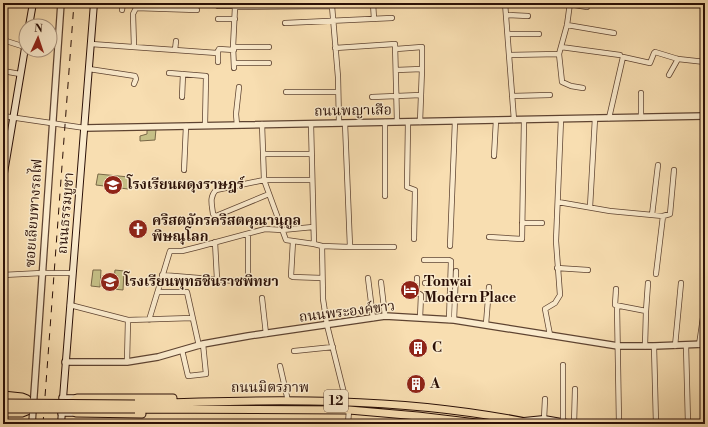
<svg xmlns="http://www.w3.org/2000/svg" width="708" height="427" font-family="'Libre Bodoni','Noto Serif Thai',serif">
  <style>
    .green { fill: #c5bf86; stroke: #786746 }
    .lines { fill: none; stroke-linecap: round; stroke-linejoin: round }
    .minor-casing { stroke: #5e4331; stroke-width: 6 }
    .tertiary-casing { stroke: #5e4331; stroke-width: 8 }
    .secondary-casing { stroke: #2a0f06; stroke-width: 8 }
    .primary-casing { stroke: #2a0f06; stroke-width: 9 }
    .minor { stroke: #faeacc; stroke-width: 4.5 }
    .tertiary { stroke: #faeacc; stroke-width: 5.5 }
    .secondary { stroke: #faeacc; stroke-width: 6 }
    .primary { stroke: #f8deb1; stroke-width: 7 }
    .rail { stroke: #2a0f06; stroke-width: 1; stroke-dasharray: 7 7; stroke-linecap: butt }
    .primary-bridge-casing { stroke: #2a0f06; stroke-width: 9; stroke-linecap: butt }
    .primary-bridge { stroke: #f8deb1; stroke-width: 7 }
    .labels { text-anchor: middle; dominant-baseline: central; stroke-width: 3; stroke-linejoin: round; paint-order: stroke }
    .shield { fill: #faeacc; stroke: #685141; stroke-width: 1 }
    .shield-label { font-size: 13px; font-weight: bold; fill: #2a0f06 }
    .street-label { font-size: 14px; fill: #2a0f06; stroke: #faeacc }
    .poi-label { font-size: 14px; font-weight: bold; fill: #2a0f06; stroke: #faeacc; text-anchor: start }
  </style>
  <rect width="100%" height="100%" fill="#f8deb1"/>
  <filter id="stains"><feTurbulence type="fractalNoise" baseFrequency=".005" numOctaves="4"/><feColorMatrix values="0 0 0 0 .2 0 0 0 0 .09 0 0 0 0 .02 0 0 0 .5 -.17"/></filter>
  <radialGradient id="worn" r=".72"><stop offset=".6" stop-color="#630" stop-opacity="0"/><stop offset="1" stop-color="#630" stop-opacity=".3"/></radialGradient>
  <path class="green" d="M156 129 155 140 140 141V136L147 134V130Z
    M98 174 129 177 128 189 96 185Z
    M93 270H101L100 287 91 286Z
    M115 270 124 271 123 290 113 289Z"/>
  <g class="lines">
    <defs>
      <path id="minor" d="M373 3 374 19
        M505 3 514 120
        M570 3 567 25 559 54 562 82 571 86 583 88
        M569 4 587 7
        M218 6H233L235 7
        M122 10 123 3
        M506 15 528 16
        M218 19H235
        M285 23 392 18
        M567 25 614 33
        M508 34H539
        M3 40 25 47
        M91 44 217 53 219 49 234 50
        M134 47 133 14 136 8 197 10
        M233 47H269
        M561 47 620 55
        M335 48 395 44 397 122
        M396 49 422 47V69L420 122
        M175 50 176 41
        M509 55 559 54
        M218 62V51
        M234 63H269
        M234 68 233 47 235 7 332 6 338 77 339 123
        M89 69 135 76 136 79 134 84
        M396 70 422 69
        M3 71 20 74
        M169 73 206 76 205 125
        M669 75 678 59
        M286 92H338
        M512 96 550 95
        M182 97 183 74
        M372 97 421 95
        M3 116 85 128
        M641 117V93
        M609 118 623 57 650 63 654 53 655 52 678 59 705 62
        M408 122 407 187 415 190 414 239
        M262 124 264 180 286 240 314 244
        M311 124 314 244 322 246 323 299 327 325 346 401
        M237 125 236 114 239 87
        M263 154H311
        M494 156 496 120
        M184 170 186 126
        M269 194 216 216 213 214C212 205 209 197 216 190L264 180H312
        M385 196V122
        M558 202 610 211 663 216 670 214 674 170
        M590 207 595 118
        M652 215 658 165
        M522 223H542
        M489 237 522 239 524 120
        M293 241 291 276 293 277 322 278
        M215 242 217 279
        M322 246 350 247 345 123
        M450 246 455 121
        M350 247H394
        M424 260H449L451 261 449 320
        M557 268 588 270
        M656 274 663 216
        M3 275 42 273H73
        M162 275 248 282V234
        M368 278 373 318
        M417 278V292L421 295 420 318
        M381 282 385 316
        M425 283H451
        M616 289 615 305 646 311 645 346
        M158 292H187L199 346
        M262 298 266 334
        M70 305 128 320 192 318
        M617 306 619 424
        M646 311 648 283
        M149 320 170 251H182L198 247 265 229 282 230 313 227
        M454 320 456 271
        M486 324 489 287
        M550 335 545 309 555 303 560 295 556 241 561 119
        M686 345 688 424
        M699 345 705 304
        M654 346 656 424
        M675 346 681 283
        M182 350 188 376 206 374 203 344
        M294 351 333 347
        M127 362 128 320
        M280 366 288 401
        M544 419 545 399
        M563 421V365
        M348 424 349 410
        M574 424 575 389"/>
      <path id="tertiary" d="M85 128 705 116
        M65 362H127L158 357 203 344 248 336 385 316 454 320 618 346H654L705 344
        M62 398H77
        M61 413H76
        M32 424 61 3"/>
      <path id="secondary" d="M29 26 33 3
        M3 179 26 42
        M524 421 544 419 573 424
        M61 424 94 3"/>
      <path id="primary" d="M3 395 22 397 27 399 29 406 27 411 22 413H3
        M135 404C269 399 404 396 535 424
        M135 409 349 410 418 416 485 424
        M142 414 76 413 71 409V402L77 398H173"/>
    </defs>
    <use href="#minor" class="minor-casing"/>
    <use href="#tertiary" class="tertiary-casing"/>
    <use href="#secondary" class="secondary-casing"/>
    <use href="#primary" class="primary-casing"/>
    <use href="#minor" class="minor"/>
    <use href="#tertiary" class="tertiary"/>
    <use href="#secondary" class="secondary"/>
    <use href="#primary" class="primary"/>
    <path class="rail" d="M43 424 74 3"/>
    <defs>
      <path id="primary-bridge" d="M3 403 135 404
        M3 409H135"/>
    </defs>
    <use href="#primary-bridge" class="primary-bridge-casing"/>
    <use href="#primary-bridge" class="primary-bridge"/>
  </g>
  <defs>
    <symbol id="school-disc" viewBox="-11 -11 22 22"><circle r="9.5" fill="#8f2418" stroke="#faeacc"/><path d="M0-5L7-2L0 1L-7-2ZM-4 1L0 2.5L4 1V4Q0 6-4 4Z" fill="#fff"/></symbol>
    <symbol id="church-disc" viewBox="-11 -11 22 22"><circle r="9.5" fill="#8f2418" stroke="#faeacc"/><path d="M-1.2-6h2.4v3.5h3.3v2.4h-3.3V6h-2.4V-.1h-3.3v-2.4h3.3Z" fill="#fff"/></symbol>
    <symbol id="hotel-disc" viewBox="-11 -11 22 22"><circle r="9.5" fill="#8f2418" stroke="#faeacc"/><path d="M-6-4.5h1.5V1H6V5H4.5V3h-9V5H-6ZM-4 0a1.8 1.8 0 1 1 3.6 0ZM.5 0V-2.5h3Q6-2.5 6 0Z" fill="#fff"/></symbol>
    <symbol id="building-disc" viewBox="-11 -11 22 22"><circle r="9.5" fill="#8f2418" stroke="#faeacc"/><path d="M-4-6H4V6H1V3H-1V6H-4ZM-2.5-4.3h1.7v1.8h-1.7ZM.8-4.3h1.7v1.8H.8ZM-2.5-1h1.7V.8h-1.7ZM.8-1h1.7V.8H.8Z" fill="#fff"/></symbol>
  </defs>
  <g fill-rule="evenodd">
    <use href="#school-disc" x="102" y="174" width="22" height="22"/>
    <use href="#church-disc" x="127" y="218" width="22" height="22"/>
    <use href="#school-disc" x="99" y="271" width="22" height="22"/>
    <use href="#hotel-disc" x="399" y="279" width="22" height="22"/>
    <use href="#building-disc" x="407" y="337" width="22" height="22"/>
    <use href="#building-disc" x="405" y="373" width="22" height="22"/>
  </g>
  <g class="labels">
    <rect class="shield" x="324" y="390" width="24" height="22" rx="3"/>
    <g class="shield-label">
      <text x="336" y="401">12</text>
    </g>
    <g class="street-label">
      <text transform="translate(353 111) rotate(-1)">ถนนพญาเสือ</text>
      <text transform="translate(34 213) rotate(-86)">ซอยเลียบทางรถไฟ</text>
      <text transform="translate(66 213) rotate(-85)">ถนนธรรมบูชา</text>
      <text transform="translate(347 312) rotate(-7)">ถนนพระองค์ขาว</text>
      <text x="270" y="388">ถนนมิตรภาพ</text>
    </g>
    <g class="poi-label">
      <text x="127" y="185">โรงเรียนผดุงราษฎร์</text>
      <text x="152" y="221">คริสตจักรคริสตคุณานุกูล<tspan x="152" dy="16">พิษณุโลก</tspan></text>
      <text x="124" y="282">โรงเรียนพุทธชินราชพิทยา</text>
      <text x="424" y="282">Tonwai<tspan x="424" dy="16">Modern Place</tspan></text>
      <text x="432" y="348">C</text>
      <text x="430" y="384">A</text>
    </g>
  </g>
  <rect width="708" height="427" fill="none" stroke="#f8deb1" stroke-width="16"/>
  <rect x="4" y="4" width="700" height="419" fill="none" stroke="#2a0f06" stroke-width="2"/>
  <rect x="8" y="8" width="692" height="411" fill="none" stroke="#2a0f06"/>
  <g transform="translate(38 38) rotate(3)"><circle r="19" fill="#faeacc" stroke="#a7927d"/>
  <path d="M0-3L7 15L0 10L-7 15Z" fill="#8f2418"/>
  <text y="-6" font-size="11" font-weight="bold" text-anchor="middle" fill="#2a0f06">N</text>
  </g>
  <rect width="100%" height="100%" filter="url(#stains)"/>
  <rect width="100%" height="100%" fill="url(#worn)"/>
</svg>
